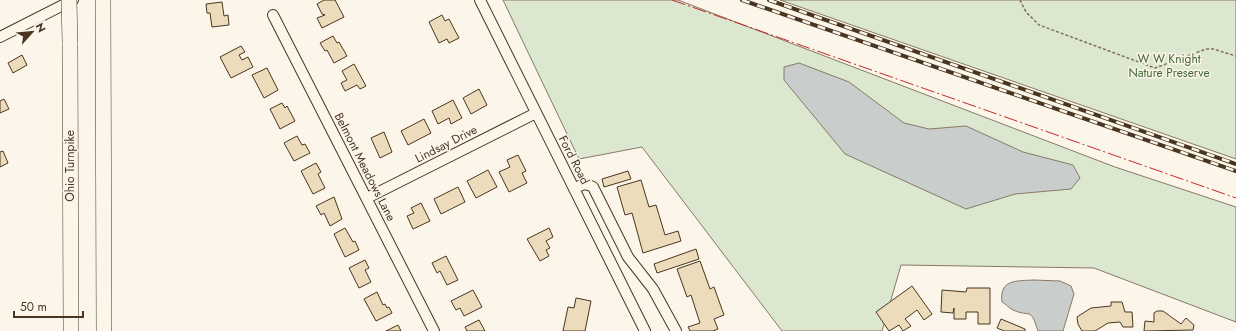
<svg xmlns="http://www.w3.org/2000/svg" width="1236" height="331" font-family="Jost,sans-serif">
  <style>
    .green { fill: #dce7d0; stroke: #887966 }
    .water { fill: #c9cecd; stroke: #887966 }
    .building { fill: #ecdcbc; stroke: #4a3520 }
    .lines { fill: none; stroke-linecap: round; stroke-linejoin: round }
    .minor-casing { stroke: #4a3520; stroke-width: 12 }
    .highway-casing { stroke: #4a3520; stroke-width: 16 }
    .path { stroke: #7f6f5c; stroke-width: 1.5; stroke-dasharray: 3 2; stroke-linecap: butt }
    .minor { stroke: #fbf6e9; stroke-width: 10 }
    .highway { stroke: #fbf6e9; stroke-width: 15 }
    .rail-casing { stroke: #4a3520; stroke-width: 4 }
    .rail { stroke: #fbf6e9; stroke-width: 2.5; stroke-dasharray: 8; stroke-linecap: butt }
    .highway-bridge-casing { stroke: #4a3520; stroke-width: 16; stroke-linecap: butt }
    .highway-bridge { stroke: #fbf6e9; stroke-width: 15 }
    .power { stroke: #c62828; stroke-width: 1; stroke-dasharray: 14 3 2 3; stroke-linecap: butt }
    .labels { text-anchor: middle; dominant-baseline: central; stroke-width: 3; stroke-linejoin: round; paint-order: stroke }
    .park-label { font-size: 12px; fill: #436837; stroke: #fbf6e9 }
    .street-label { font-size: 12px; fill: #4a3520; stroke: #fbf6e9 }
  </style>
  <rect width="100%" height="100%" fill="#fbf6e9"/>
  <path class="green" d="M503 0H678L1115 167 1236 207V322L1094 268 901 265 882 331H782L642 147 579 159Z
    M780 0H1236V159Z"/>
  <path class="water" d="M799 63 849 82 904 123 929 129 966 126 1023 152 1073 165 1080 178 1071 189 1015 194 966 209 845 154 784 80V67Z
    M1034 280 1060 281 1071 286 1074 294 1063 331H1038C1030 306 1031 318 1013 310 1009 308 1006 304 1002 302 999 279 1017 281 1034 280Z"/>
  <path class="building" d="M324 0H335L344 17 322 28 317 18 325 15 322 14 317 4Z
    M222 2 224 16 228 15 229 25 212 27 210 13H207L206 4Z
    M442 15 445 21 449 19 459 38 449 43 447 39 439 43 429 22Z
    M333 36 337 43 339 42 347 56 334 63 327 50 325 51 320 43Z
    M241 46 245 52 239 55 242 60 248 57 253 67 231 78 220 57Z
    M22 55 27 65 13 73 8 63Z
    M354 64 366 86 360 89 357 85 345 91 341 83 347 80 342 71Z
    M267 68 278 90 264 98 252 75Z
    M479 89 487 105 471 114 463 98Z
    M4 99 9 109 0 113V101Z
    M453 100 462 118 451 124 449 118 438 124 432 111Z
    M282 103 285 108 287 106 295 121 280 129 270 109Z
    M424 119 431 133 408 145 401 131Z
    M384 132 392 152 380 158 371 138Z
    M297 136 302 145 305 144 310 153 294 161 284 143Z
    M3 151 8 163 0 167V152Z
    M518 155 526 171 522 173 527 183 509 192 499 172 510 167 507 160Z
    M316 163 321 172 318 174 325 188 313 194 301 171Z
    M488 170 497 187 476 198 467 181Z
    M628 171 631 179 604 187 602 179Z
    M641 180 649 207 656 205 665 235 678 231 681 241 643 253 632 213 625 215 617 187Z
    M458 187 465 202 441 214 434 199Z
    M334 197 342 219 330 226 324 213 321 215 316 206Z
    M421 203 430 221 413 229 407 216 414 213 411 208Z
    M345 228 353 242 355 241 359 250 345 257 334 234Z
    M549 228 553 237 546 241 550 248 546 250 549 256 540 261 527 239Z
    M696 249 699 259 657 273 654 264Z
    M446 256 458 280 447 285 440 271 437 273 432 263Z
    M365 260 369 268 365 270 371 282 359 288 349 268Z
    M700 261 710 289 714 287 724 315 714 319 718 329 713 331H690L688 327 700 323 691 295 687 297 677 269Z
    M912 286 932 314 924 320 917 310 905 319 911 326 903 331 899 325 889 331 876 312Z
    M967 288H990V324H978V312H966V319H954V308L953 313 941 312 942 290 966 292Z
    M473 290 482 307 464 316 460 308 456 310 451 301Z
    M377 292 383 305 385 304 387 308 389 307 392 313 376 321 364 299Z
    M576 298 591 301 585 331H563L568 307 574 308Z
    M1111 302H1122L1125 312H1132L1133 327H1123L1120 322 1108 323 1095 331H1082L1078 324 1077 317 1091 308 1111 306Z
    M1157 311H1163L1181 324 1186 318 1194 325 1193 330 1144 331 1145 321 1154 322V313Z
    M1001 319 1025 329V331H1004L997 328Z
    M479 320 485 331H467L465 327Z
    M398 325 401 331H386Z"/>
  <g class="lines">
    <defs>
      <path id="minor" d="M480 0 645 331
        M273 15 434 331
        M0 37 73 0
        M574 189C581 185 585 182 593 187L628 257 653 289 676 331
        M367 198 536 113"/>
      <path id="highway" d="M103 0 104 331
        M70 43 71 331"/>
    </defs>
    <use href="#minor" class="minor-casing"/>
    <use href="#highway" class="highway-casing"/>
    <path class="path" d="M1020 0 1026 12 1039 25 1155 68 1206 49H1213L1236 56"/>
    <use href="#minor" class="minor"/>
    <use href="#highway" class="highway"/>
    <defs>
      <path id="rail" d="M742 0 1236 171
        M769 0 1236 164"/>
    </defs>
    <use href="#rail" class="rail-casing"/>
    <use href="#rail" class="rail"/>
    <defs>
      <path id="highway-bridge" d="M69 0 70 43"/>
    </defs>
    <use href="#highway-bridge" class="highway-bridge-casing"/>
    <use href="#highway-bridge" class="highway-bridge"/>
    <path class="power" d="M672 0 1236 198"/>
  </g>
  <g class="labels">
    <g class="park-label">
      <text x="1169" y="59">W W Knight<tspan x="1169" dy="14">Nature Preserve</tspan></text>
    </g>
    <g class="street-label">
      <text transform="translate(446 144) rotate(-27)">Lindsay Drive</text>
      <text transform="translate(574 160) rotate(63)">Ford Road</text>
      <text transform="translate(70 166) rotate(-90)">Ohio Turnpike</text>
      <text transform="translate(365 167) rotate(63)">Belmont Meadows Lane</text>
    </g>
  </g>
  <g transform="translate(32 32) rotate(63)" stroke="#fbf6e9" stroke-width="3" paint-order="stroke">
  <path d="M0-3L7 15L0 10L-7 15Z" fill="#4a3520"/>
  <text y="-6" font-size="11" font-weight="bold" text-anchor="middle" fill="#4a3520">N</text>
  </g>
  <path d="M14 311v6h69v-6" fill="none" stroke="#4a3520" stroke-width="2"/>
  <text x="20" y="311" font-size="12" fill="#4a3520" stroke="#fbf6e9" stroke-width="3" paint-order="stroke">50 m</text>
</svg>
